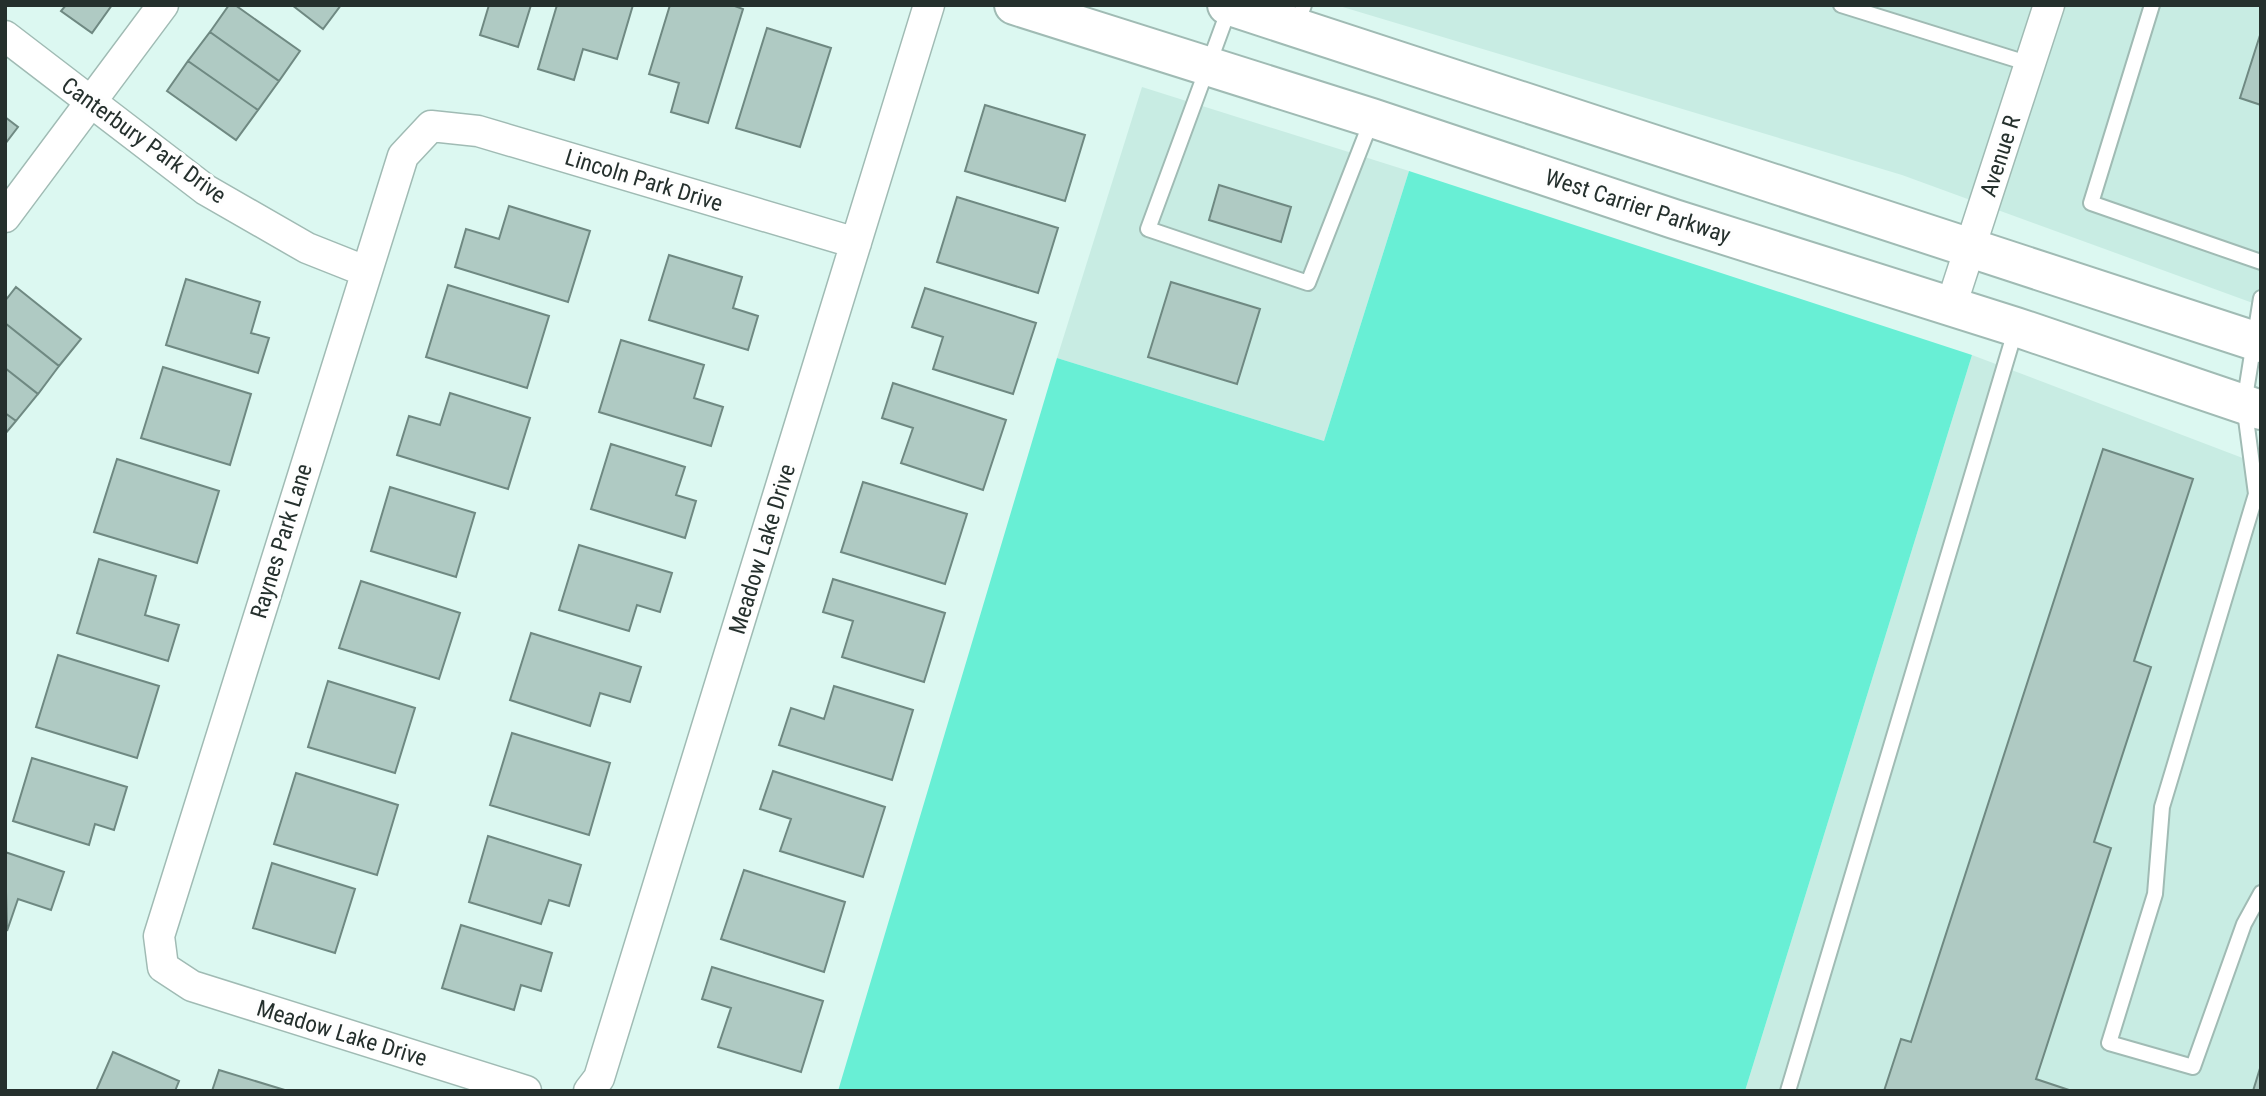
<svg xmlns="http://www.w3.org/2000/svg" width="2266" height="1096" font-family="'Roboto Condensed',sans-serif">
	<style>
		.built { fill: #c8ece3 }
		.green { fill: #68efd5 }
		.building { fill: #afcac3; stroke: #6f8982; stroke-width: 2 }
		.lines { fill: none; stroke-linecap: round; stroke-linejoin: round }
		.service-casing { stroke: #a0bbb4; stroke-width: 18 }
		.minor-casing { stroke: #a0bbb4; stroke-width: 33 }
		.secondary-casing { stroke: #a0bbb4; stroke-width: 42 }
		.service { stroke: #fff; stroke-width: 14 }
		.minor { stroke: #fff; stroke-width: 30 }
		.secondary { stroke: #fff; stroke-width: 38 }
		.labels { text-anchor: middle; stroke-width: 7; stroke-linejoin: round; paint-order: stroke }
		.street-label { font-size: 23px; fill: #25302d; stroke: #fefefe }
	</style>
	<rect width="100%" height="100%" fill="#dcf8f1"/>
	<path class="built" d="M1336,5H2261V306L1902,175Z
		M1142,87L1409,171L1324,441L1057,358Z
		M1972,355L2261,465V1091H1745Z"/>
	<path class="green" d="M1409,171L1972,355L1745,1091H838L1057,358L1324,441Z"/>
	<path class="building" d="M66,5H112L92,33L61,11Z
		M229,5H235L300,51L279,81L210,32Z
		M292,5H341L323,29Z
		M489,5H531L518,47L480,35Z
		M557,5H633L617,59L583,49L574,80L538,69Z
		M670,5H732L743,9L708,123L671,112L679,83L649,74Z
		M767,28L831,48L800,147L736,128Z
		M210,32L279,81L258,110L188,61Z
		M2261,32V105L2240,98Z
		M188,61L258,110L236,140L167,91Z
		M985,105L1085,135L1065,201L965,171Z
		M5,117L18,127L5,144Z
		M1219,185L1291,207L1281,242L1209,220Z
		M957,197L1058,228L1038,293L937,262Z
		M509,206L590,231L568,302L455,267L466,229L499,239Z
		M669,255L742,277L733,308L758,316L748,350L649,320Z
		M186,279L260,302L251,333L269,338L258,373L166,345Z
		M1171,282L1260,309L1237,384L1148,357Z
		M448,285L549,316L527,388L426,357Z
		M16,287L81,339L59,366L5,323V301Z
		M925,288L1036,323L1013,394L933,369L943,337L912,327Z
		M5,323L59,366L38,394L5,368Z
		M621,340L704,365L694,398L723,407L711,446L599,412Z
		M163,367L251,394L230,465L141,438Z
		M5,368L38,394L16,421L5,413Z
		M893,383L1006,420L983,490L901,463L913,428L882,418Z
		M450,393L530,418L508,489L397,455L409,416L440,425Z
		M5,413L16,421L5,434Z
		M611,444L685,467L676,495L696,501L685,538L591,509Z
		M2103,449L2193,479L2134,661L2151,667L2094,842L2111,848L2036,1079L2072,1091H1884L1901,1039L1911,1042Z
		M117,459L219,491L197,563L94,532Z
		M863,482L967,514L945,584L841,552Z
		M390,487L475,513L456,577L371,551Z
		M579,545L672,573L660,612L637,605L629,631L559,610Z
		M99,559L156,576L145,615L179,625L168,661L77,633Z
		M833,579L945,613L924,682L842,657L853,621L823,612Z
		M361,581L460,613L439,679L339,648Z
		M531,633L641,667L630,702L600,693L590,726L510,700Z
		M58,655L159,686L137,758L36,727Z
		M328,681L415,708L395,773L308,747Z
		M834,686L913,710L892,780L779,745L791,708L824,719Z
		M512,733L610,763L589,835L490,805Z
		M32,758L127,787L114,830L95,824L89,845L13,821Z
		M773,771L885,807L863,877L780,851L791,819L760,809Z
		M296,773L398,805L377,875L274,844Z
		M488,836L581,865L569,906L549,900L541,924L469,902Z
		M5,852L64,872L51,910L18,899L7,931Z
		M272,863L355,889L335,953L253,928Z
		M744,870L845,902L824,972L721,939Z
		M461,925L552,953L541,991L521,985L514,1010L442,988Z
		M712,967L823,1001L801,1072L718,1047L731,1008L702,999Z
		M113,1052L179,1081L175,1091H96Z
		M2261,1065V1091H2253Z
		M219,1070L288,1091H212Z"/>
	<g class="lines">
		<g class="service-casing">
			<path id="service" d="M1841,5L2030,64
				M2152,5L2091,203L2261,262
				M1229,9L1148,229L1308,283L1372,119
				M1296,27L1304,5
				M2261,298L2244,404L2256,494L2162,807L2155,894L2109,1043L2193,1067L2244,924L2261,893
				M1788,1091L2016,328"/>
		</g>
		<g class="minor-casing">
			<path id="minor" d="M5,36L206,190L307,248L365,271
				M5,217L163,5
				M1951,306L2049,5
				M526,1091L192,986L163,967L159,936L403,156L431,126L478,131L856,243
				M589,1091L599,1078L929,5"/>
		</g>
		<g class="secondary-casing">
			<path id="secondary" d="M1014,5L1372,118L1674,219L2016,327L2261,410
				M1227,5L2261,343"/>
		</g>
		<use href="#service" class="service"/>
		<use href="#minor" class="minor"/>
		<use href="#secondary" class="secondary"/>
	</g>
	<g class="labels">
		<g class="street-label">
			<text transform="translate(144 140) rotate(36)" y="8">Canterbury Park Drive</text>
			<text transform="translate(2000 156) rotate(-72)" y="8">Avenue R</text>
			<text transform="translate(644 180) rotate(17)" y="8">Lincoln Park Drive</text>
			<text transform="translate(1638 206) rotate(18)" y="8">West Carrier Parkway</text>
			<text transform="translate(281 541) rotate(-73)" y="8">Raynes Park Lane</text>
			<text transform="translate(762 549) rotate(-73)" y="8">Meadow Lake Drive</text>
			<text transform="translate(342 1033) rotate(17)" y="8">Meadow Lake Drive</text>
		</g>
	</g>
	<rect width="2266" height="1096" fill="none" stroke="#25302d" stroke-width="14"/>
</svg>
